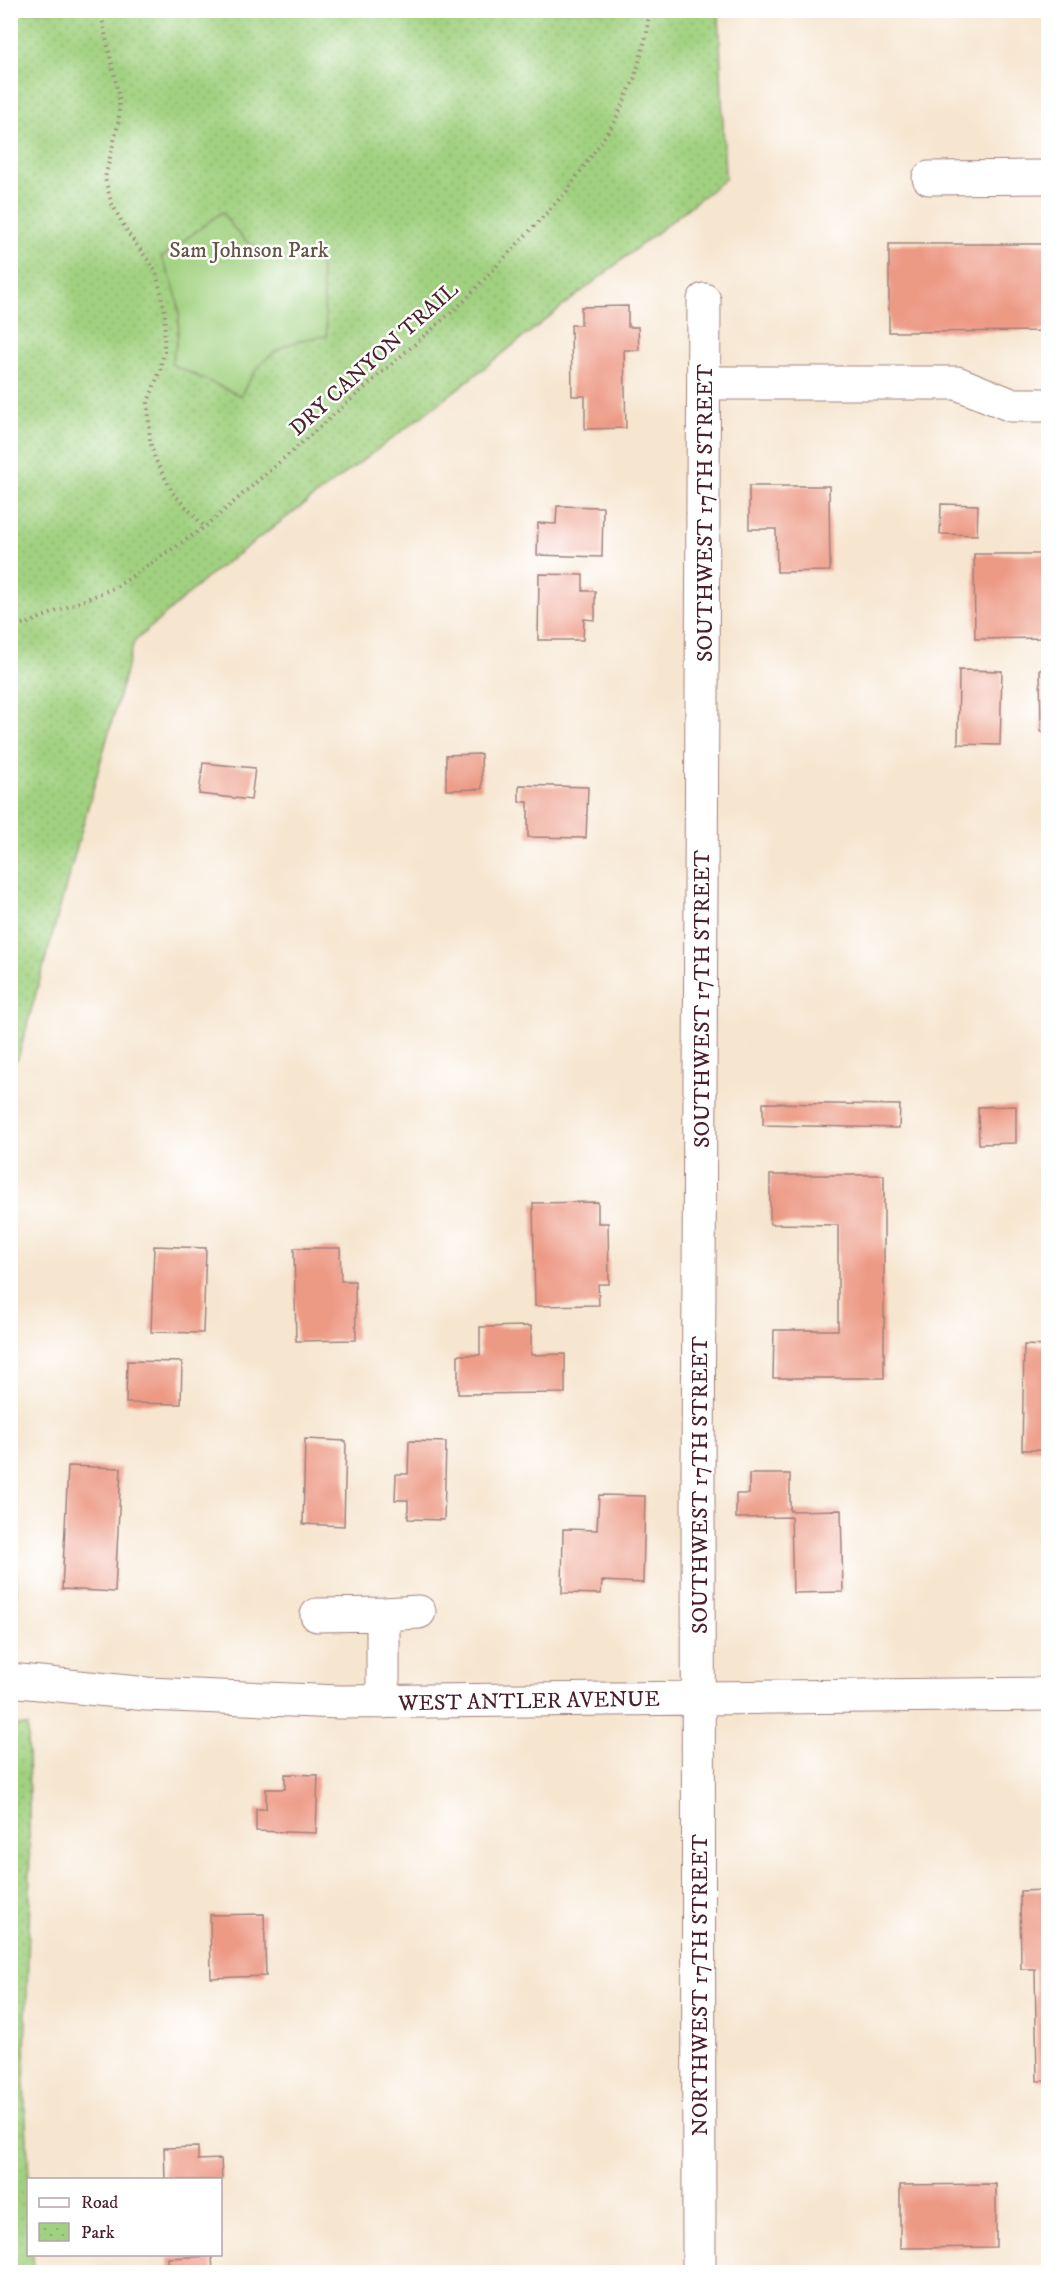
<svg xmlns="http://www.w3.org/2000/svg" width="1059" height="2283" font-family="'IM FELL DW Pica',serif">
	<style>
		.park { fill: url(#park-dots); stroke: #767856; stroke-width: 1.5 }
		.pitch { fill: #a1d180; stroke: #767856; stroke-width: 1.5 }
		.building { fill: #ed9a85 }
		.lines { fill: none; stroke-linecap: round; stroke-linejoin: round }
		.minor-casing { stroke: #a0827d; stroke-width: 35 }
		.path { stroke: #a0827d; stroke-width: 4; stroke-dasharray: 1.5 4.5; stroke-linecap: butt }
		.minor { stroke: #fff; stroke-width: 33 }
		.labels { text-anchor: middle; stroke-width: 5; stroke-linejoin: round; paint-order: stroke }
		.park-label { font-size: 22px; fill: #645444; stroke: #fff }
		.street-label { font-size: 22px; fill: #4a1f2b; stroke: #fff }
	</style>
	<defs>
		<pattern id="park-dots" width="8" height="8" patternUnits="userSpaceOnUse" patternTransform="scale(1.5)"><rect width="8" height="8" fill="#a1d180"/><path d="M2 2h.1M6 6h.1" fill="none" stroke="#8cb36f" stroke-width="1.8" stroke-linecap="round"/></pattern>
	</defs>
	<rect width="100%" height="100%" fill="#fff"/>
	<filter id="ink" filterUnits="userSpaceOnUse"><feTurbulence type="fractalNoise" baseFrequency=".0167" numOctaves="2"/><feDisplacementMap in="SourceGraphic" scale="12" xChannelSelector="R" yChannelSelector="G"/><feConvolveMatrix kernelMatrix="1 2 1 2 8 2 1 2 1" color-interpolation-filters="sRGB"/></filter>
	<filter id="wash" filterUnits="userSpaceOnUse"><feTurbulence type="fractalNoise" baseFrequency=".008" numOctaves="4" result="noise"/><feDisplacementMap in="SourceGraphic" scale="24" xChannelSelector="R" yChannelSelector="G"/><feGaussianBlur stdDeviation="1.35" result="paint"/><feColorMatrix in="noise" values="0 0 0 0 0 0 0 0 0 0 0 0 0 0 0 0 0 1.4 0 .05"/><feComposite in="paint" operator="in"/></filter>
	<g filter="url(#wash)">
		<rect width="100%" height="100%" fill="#f6e5cf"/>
		<path class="park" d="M11,11H719L725,179L438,404L211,574L134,642L18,1058L11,1066Z
			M10,1725L28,1726L30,1895L24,2084L29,2179L28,2254L33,2255L34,2272H10Z"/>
		<path class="pitch" d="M222,212C247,251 274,265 320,260L327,336C284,339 259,356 241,396L171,364C184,322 182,297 161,258Z
			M10,1535L16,1566V1637H11Z"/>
		<g id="blocks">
			<path class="building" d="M889,244H1048V331L889,332Z
				M628,306V327H638L639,350H624L626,428L585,429V396H572L571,325H581V307Z
				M749,486H829L830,571L777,572L776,529H749Z
				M941,504L978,505L977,535L940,534Z
				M557,506L603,507L602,557L537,555L538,523L556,524Z
				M974,554H1048V638L975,639Z
				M539,574L583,575V591H595V620L584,619L583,640H538Z
				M1048,669V732H1041L1040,670Z
				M959,670L1002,671L1000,745L958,744Z
				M481,754L482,789L446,790V755Z
				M203,763L255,768L251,800L199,794Z
				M519,785L588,787L586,838L528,837V802H519Z
				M763,1103L900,1105L899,1128L763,1125Z
				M1016,1106V1143L979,1144L978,1107Z
				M770,1175H884V1378H773L774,1330H838V1225L770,1224Z
				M598,1202V1223H608L609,1284H598L599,1305L535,1306L533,1203Z
				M154,1246L206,1248L203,1333L151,1332Z
				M294,1248H340L341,1281H355L356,1340L296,1341Z
				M531,1326V1355L565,1354V1393L458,1394V1355H480V1327Z
				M1024,1345L1048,1346V1450H1022Z
				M127,1361L182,1362L181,1404L126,1403Z
				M305,1439L346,1441L344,1526L303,1524Z
				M409,1441L446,1442L444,1520L408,1519V1500H395L396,1474H408Z
				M68,1466L121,1468L115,1592L62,1589Z
				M749,1474H790V1511L841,1510L843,1592L793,1593L791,1517L736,1518V1494H749Z
				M599,1495L645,1496L643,1583L602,1581L601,1594L562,1593L563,1529L597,1530Z
				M285,1774L318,1775L316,1833L256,1831V1809H266V1789H285Z
				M1048,1890V2081H1037L1035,1969H1021L1020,1891Z
				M264,1914L266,1976L211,1978L210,1915Z
				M198,2147V2160L221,2159L222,2180H165L164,2148Z
				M996,2184V2247L900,2248V2185Z
				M212,2256L213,2272H169L168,2258Z"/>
		</g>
	</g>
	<g filter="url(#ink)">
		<use href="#blocks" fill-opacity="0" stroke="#a0827d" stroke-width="1.5"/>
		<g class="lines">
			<g class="minor-casing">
				<path id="minor" d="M929,178L1048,177
					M705,383H957L1011,405H1048
					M317,1615L383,1614
					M10,1680L147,1694L340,1702L1048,1694
					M383,1702V1614L419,1612
					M699,2272L698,1475L704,300"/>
			</g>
			<path class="path" d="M100,10L119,97V120L105,178L111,202L127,232L156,271L165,312L164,352L160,370L148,402L150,441L155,459L173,493L205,527
				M10,626L28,623L116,587L205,527L463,302L567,191L614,123L635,77L647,33L649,10"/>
			<use href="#minor" class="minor"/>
		</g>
	</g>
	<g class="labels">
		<g class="park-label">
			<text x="249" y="257">Sam Johnson Park</text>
		</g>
		<g class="street-label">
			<text transform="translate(373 358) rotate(-42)" y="8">DRY CANYON TRAIL</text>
			<text transform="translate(704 513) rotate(-90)" y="8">SOUTHWEST 17TH STREET</text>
			<text transform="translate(701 999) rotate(-90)" y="8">SOUTHWEST 17TH STREET</text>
			<text transform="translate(699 1485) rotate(-90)" y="8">SOUTHWEST 17TH STREET</text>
			<text transform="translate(529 1700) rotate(-1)" y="8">WEST ANTLER AVENUE</text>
			<text transform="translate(699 1985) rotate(-90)" y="8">NORTHWEST 17TH STREET</text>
		</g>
	</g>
	<rect width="1059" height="2283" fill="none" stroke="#fff" stroke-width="36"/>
	<rect x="27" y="2178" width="195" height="78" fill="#ffffff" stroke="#b7a5aa" stroke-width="1.5"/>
	<rect x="39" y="2198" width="30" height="9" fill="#ffffff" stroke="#b7a5aa" stroke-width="1.5"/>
	<text x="81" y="2208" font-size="18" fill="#4a1f2b">Road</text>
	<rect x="39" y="2223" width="30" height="18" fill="url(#park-dots)" stroke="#b7a5aa" stroke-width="1.5"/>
	<text x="81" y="2238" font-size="18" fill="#4a1f2b">Park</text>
</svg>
